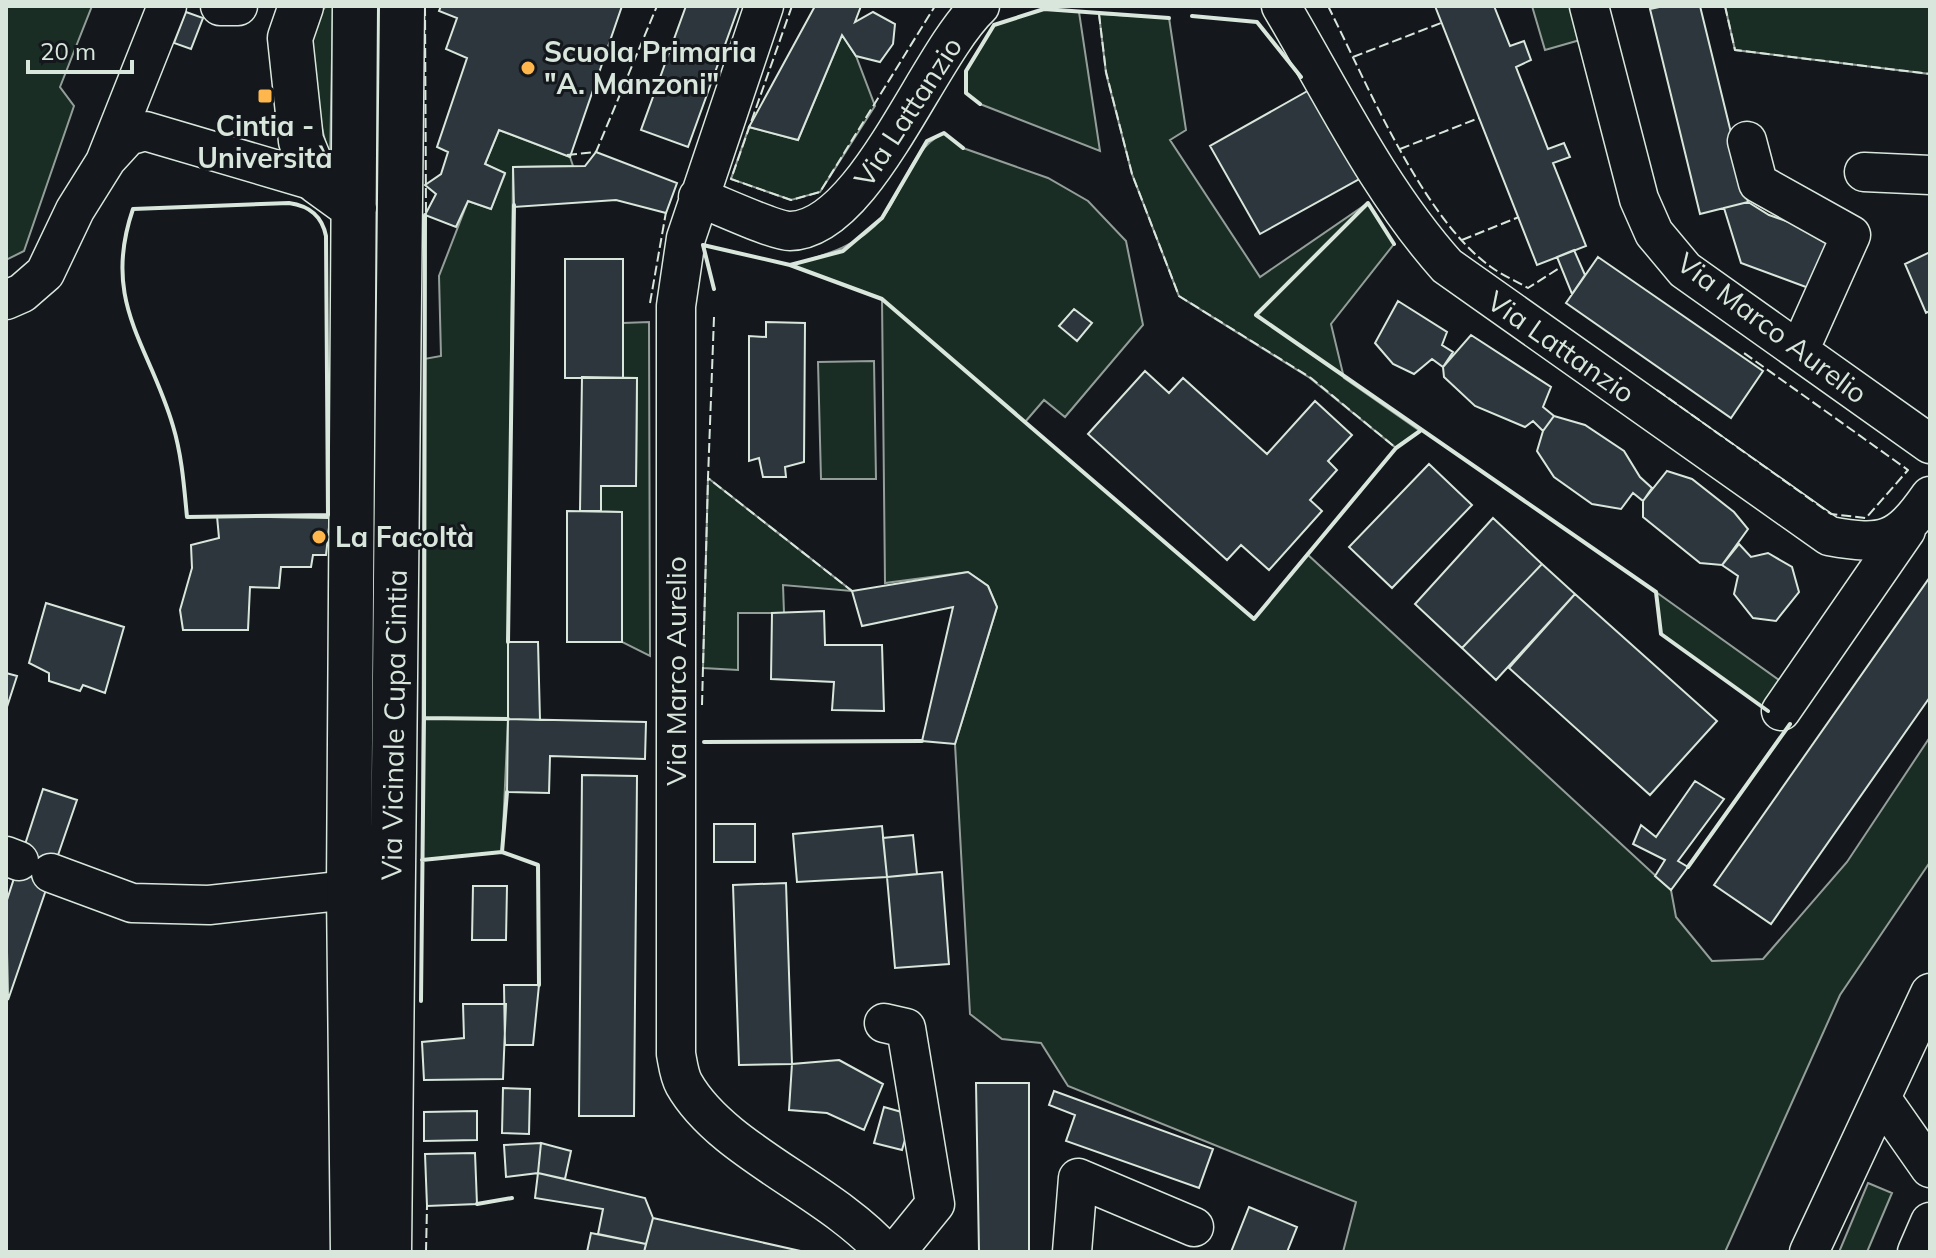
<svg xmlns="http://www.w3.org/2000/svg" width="1936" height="1258" font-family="Mulish,sans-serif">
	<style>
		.green { fill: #1a2d24; stroke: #939e99; stroke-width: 2 }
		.building { fill: #2c363c; stroke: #d8e6dc; stroke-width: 2 }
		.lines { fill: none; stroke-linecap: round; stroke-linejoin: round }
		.minor-casing { stroke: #d8e6dc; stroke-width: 41 }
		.major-casing { stroke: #d8e6dc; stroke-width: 47 }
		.minor { stroke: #14181c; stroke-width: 38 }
		.major { stroke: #14181c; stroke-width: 44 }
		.fence { stroke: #d8e6dc; stroke-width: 2; stroke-dasharray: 10 4; stroke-linecap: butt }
		.wall { stroke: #d8e6dc; stroke-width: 4 }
		.poi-dot { fill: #ffb74d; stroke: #14181c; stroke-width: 3 }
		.labels { text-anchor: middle; stroke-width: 6; stroke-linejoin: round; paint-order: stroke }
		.poi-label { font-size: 28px; font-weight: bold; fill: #d8e6dc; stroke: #14181c; text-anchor: start }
		.street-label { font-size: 28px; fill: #d8e6dc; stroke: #14181c }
	</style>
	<rect width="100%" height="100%" fill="#14181c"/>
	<path class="green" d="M6,6H92L60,87L74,106L24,251L6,260Z
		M326,6H333L330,160L314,97L306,32Z
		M1532,6H1570L1580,40L1545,50Z
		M1725,6H1930V74L1735,50Z
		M1044,9L1079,12L1100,151L980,104L966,93V71L994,25Z
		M1099,14L1169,18L1186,130L1170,140L1260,277L1368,203L1394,244L1331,324L1344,378L1420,431L1396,448L1310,378L1179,296L1132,174L1106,73Z
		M842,35L856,56L875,106L820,192L791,200L731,179L749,127L798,140Z
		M499,130L570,157L573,166L513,167L508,719L502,852L422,860L424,359L441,356L439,276L468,201L491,209L505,174L485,164Z
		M944,133L963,148L1048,178L1088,201L1126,241L1143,325L1065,417L1044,400L1025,422L1254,619L1307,554L1671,890L1676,917L1712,961L1763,959L1847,862L1930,737V862L1840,995L1725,1252H1343L1356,1202L1068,1086L1041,1043L1002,1039L970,1014L955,744L997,607L988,586L968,572L885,583L882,299L790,265C826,255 858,247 883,217C904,190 911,148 944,133Z
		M649,322L650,656L622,642V512L601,511V486H636L637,379L623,378V323Z
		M874,361L876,479H821L818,362Z
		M708,478L852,591L783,585L784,613H738V670L703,668Z
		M1656,592L1786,685L1768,711L1661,634Z
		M1868,1183L1892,1193L1867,1252H1839Z"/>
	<path class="building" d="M441,6H622L570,157L499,130L485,164L505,173L491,209L468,201L456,227L425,215L436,194L425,185L441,174L448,152L437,147L467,58L446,49L457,18L439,11Z
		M686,6H739L688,147L641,130Z
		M815,6H861L855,22L873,12L895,24L893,44L880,62L856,56L842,35L798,140L749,127Z
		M1435,6H1494L1510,46L1524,41L1531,60L1516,67L1548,149L1564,143L1570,157L1553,163L1586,246L1537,265Z
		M1664,6H1700L1748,202L1700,214L1650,9Z
		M186,12L203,18L191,49L174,43Z
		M1311,89L1361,178L1260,234L1210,146Z
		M596,152L677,183L666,213L616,200L514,207L513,167L585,166Z
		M1748,202L1769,215L1840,240L1814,290L1741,263L1724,208Z
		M1574,250L1585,275L1572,294L1557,257Z
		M1930,252V311L1926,313L1905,264Z
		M1598,257L1763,371L1731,418L1566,303Z
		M565,259H623V378H565Z
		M1398,301L1447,332L1442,345L1453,352L1443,367L1432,359L1414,374L1393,364L1375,343Z
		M1074,309L1092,323L1077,341L1059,326Z
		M766,322L805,323L804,462L785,467L786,477H763L759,458L749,461V336L766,337Z
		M1471,335L1551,387L1543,407L1554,416L1543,431L1533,421L1525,427L1475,406L1444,377L1443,367Z
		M1145,371L1169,393L1183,378L1267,454L1315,401L1352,435L1328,461L1337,470L1310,500L1322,511L1269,570L1241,545L1227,560L1088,434Z
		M582,377L637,378L636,486H601V511H580Z
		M1554,416L1585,425L1624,451L1640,477L1652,488L1643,501L1633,493L1621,509L1592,504L1554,477L1537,451L1543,431Z
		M1429,464L1472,505L1392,588L1349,547Z
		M1667,471L1692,479L1734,512L1748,529L1722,565L1700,563L1643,517V501Z
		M567,511L622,512V642H567Z
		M217,516L330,518L326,555H313L311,567H281L279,588L250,587L248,630H183L180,610L192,568L191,545L219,538Z
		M1493,518L1542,564L1462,648L1415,604Z
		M1739,544L1751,557L1768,553L1792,567L1799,592L1776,621L1753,618L1734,594L1738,576L1722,565Z
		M1542,564L1575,594L1496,680L1462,648Z
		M968,572L988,586L997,607L955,744L922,741L953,607L862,626L852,591Z
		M1930,577V697L1771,924L1714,885Z
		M1575,594L1717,721L1650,795L1509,668Z
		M46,603L124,627L105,693L83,685L80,691L49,681V673L29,663Z
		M824,611L825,645H882L884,711L832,710L834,682L771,679L772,613Z
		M508,642H538L540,720L508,719Z
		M6,673L17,676L6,710Z
		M508,719L646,722L645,759L550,756L549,793L507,792Z
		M582,775L637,776L634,1116H579Z
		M1695,781L1724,799L1678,861L1688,867L1671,890L1655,876L1665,860L1633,844L1641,825L1656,837Z
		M43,789L77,800L8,1000L6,903Z
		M714,824H755V862H714Z
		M882,826L887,877L797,882L793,834Z
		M913,835L917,874L887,877L883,838Z
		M942,872L949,964L895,968L887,877Z
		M786,883L792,1064L739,1065L733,885Z
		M473,886H507L506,940H472Z
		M504,985H539L533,1045H505Z
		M463,1004H506L503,1079L424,1080L422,1042L464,1038Z
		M839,1060L883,1084L864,1130L827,1113L789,1110L792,1064Z
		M976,1083H1029V1252H979Z
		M503,1088L530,1089L529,1134L502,1133Z
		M1054,1091L1213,1149L1199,1188L1066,1141L1075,1115L1049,1105Z
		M884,1107L912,1115L902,1150L874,1143Z
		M477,1111V1140L424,1141V1112Z
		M541,1143L538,1173L506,1177L504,1145Z
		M541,1143L571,1151L565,1179L538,1173Z
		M475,1153L477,1204L427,1206L425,1154Z
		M538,1173L645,1198L653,1218L646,1244L598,1234L603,1209L535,1198Z
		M1249,1207L1297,1227L1287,1252H1231Z
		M653,1218L805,1252H644Z
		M591,1233L646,1244L644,1252H587Z"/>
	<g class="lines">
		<g class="minor-casing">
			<path id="minor" d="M220,6H238
				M764,6L686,238L676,306V1054C678,1064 679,1075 684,1084C722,1151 829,1189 885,1252
				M1281,6C1333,94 1379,190 1447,266L1829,536C1884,546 1898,542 1930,496
				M1589,6L1639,199L1654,233L1685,270L1930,444
				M1747,141L1758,183L1851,235L1799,351
				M106,160L128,136L145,131L318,182
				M1864,172L1930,175
				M698,197C717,204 774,231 790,231C865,230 927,56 980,6
				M6,300L22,293L45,273L75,210L105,162L167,6
				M1781,711L1906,530
				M6,856L19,861
				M51,873L132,903L209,905L349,890
				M884,1023L906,1028L935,1204L896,1252
				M1881,1098L1930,1168
				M1072,1252L1078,1178L1194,1227
				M1809,1252L1930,993
				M1917,1252L1930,1222"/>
		</g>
		<g class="major-casing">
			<path id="major" d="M301,6L290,38L301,141L318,182L354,208
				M353,1252L349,890L355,6
				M389,1252L402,6"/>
		</g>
		<use href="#minor" class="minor"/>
		<use href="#major" class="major"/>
		<path class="fence" d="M425,6L426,216
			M792,6L731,179L791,200L820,192L935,6
			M1328,6C1366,81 1422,218 1491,267C1502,275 1516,281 1528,288L1561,267
			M1725,6L1735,50L1930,74
			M1099,14L1106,72L1132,174L1179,296L1311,378L1396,448
			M1353,57L1441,23
			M1400,149L1479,118
			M567,155L596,152L657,6
			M1462,240L1519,217
			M650,303L666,212
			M714,317L708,478L852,591
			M1657,390L1831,514L1866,518L1908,470L1744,353
			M702,705L708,478
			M426,1252L427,1206"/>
		<path class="wall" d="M1192,16L1257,22L1301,77
			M980,104L966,93V71L994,25L1044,9L1169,18
			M289,203C310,206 322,216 326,236L328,515L187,517C184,486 182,456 173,426C149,344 101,302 133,209Z
			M425,215L424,718L508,719
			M1394,244L1368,203L1256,315L1656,592L1661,634L1768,711
			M790,265L882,299L1254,619L1396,448L1420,431
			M714,289L703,245L790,265L843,251L882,218L927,141L944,133L963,148
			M508,642L514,205
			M704,742L922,741
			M502,852L507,792
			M422,860L502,852L538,865L539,985
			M1688,867L1790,724
			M421,1001L424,718
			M477,1204L512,1198"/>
	</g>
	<g class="poi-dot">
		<circle cx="528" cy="68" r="8"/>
		<rect x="257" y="88" width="16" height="16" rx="4"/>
		<circle cx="319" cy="537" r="8"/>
	</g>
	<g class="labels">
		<g class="poi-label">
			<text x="544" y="62">Scuola Primaria<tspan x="544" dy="32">"A. Manzoni"</tspan></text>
			<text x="265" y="136" text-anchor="middle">Cintia -<tspan x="265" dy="32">Università</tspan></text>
			<text x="335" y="547">La Facoltà</text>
		</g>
		<g class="street-label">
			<text transform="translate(908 112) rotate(-57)" y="10">Via Lattanzio</text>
			<text transform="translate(1772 328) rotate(37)" y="10">Via Marco Aurelio</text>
			<text transform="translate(1561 347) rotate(35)" y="10">Via Lattanzio</text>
			<text transform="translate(676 671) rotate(-90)" y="10">Via Marco Aurelio</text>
			<text transform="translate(394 725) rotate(-89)" y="10">Via Vicinale Cupa Cintia</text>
		</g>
	</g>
	<rect width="1936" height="1258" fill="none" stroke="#d8e6dc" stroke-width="16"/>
	<path d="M28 60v12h104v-12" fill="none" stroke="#d8e6dc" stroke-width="4"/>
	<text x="40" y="60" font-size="24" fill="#d8e6dc" stroke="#14181c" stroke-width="6" paint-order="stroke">20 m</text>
</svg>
